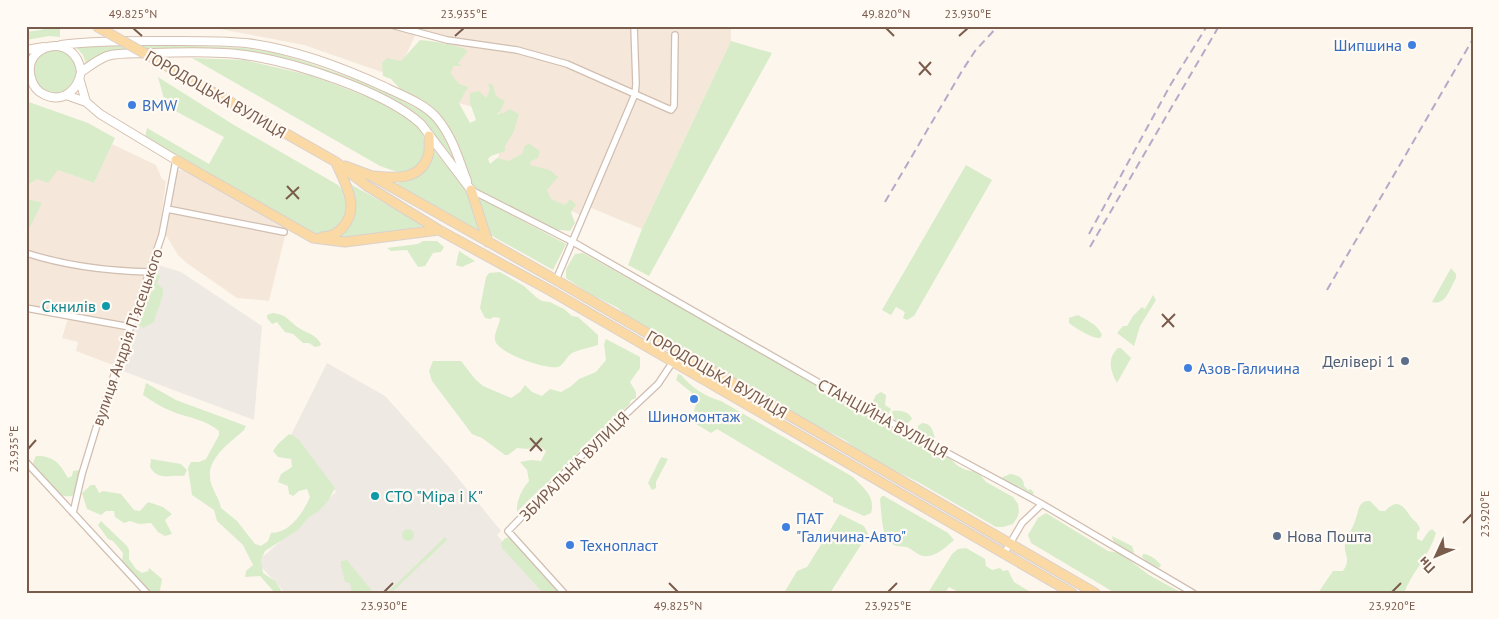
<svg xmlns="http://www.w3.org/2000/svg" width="1499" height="619" font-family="'PT Sans',sans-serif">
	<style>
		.residential { fill: #f5e8da }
		.industrial { fill: #efe9e4 }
		.green { fill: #d8ecc9 }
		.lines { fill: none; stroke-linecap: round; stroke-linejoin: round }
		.street-casing { stroke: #d1beb0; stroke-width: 8 }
		.secondary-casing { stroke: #d6c0b0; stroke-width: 10 }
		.primary-casing { stroke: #dad1cd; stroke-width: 11 }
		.street { stroke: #fff; stroke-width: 5.5 }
		.secondary { stroke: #fff; stroke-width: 8 }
		.primary { stroke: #fbd9a5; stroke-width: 9 }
		.rail { stroke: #b9a8c9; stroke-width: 2; stroke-dasharray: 8 5; stroke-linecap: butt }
		.primary-bridge-casing { stroke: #dad1cd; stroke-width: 11; stroke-linecap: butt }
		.primary-bridge { stroke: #fbd9a5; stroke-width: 9 }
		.ticks { fill: none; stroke: #7a5c4d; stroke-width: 2 }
		.shop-dot { fill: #3f7fe0; stroke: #fffaf3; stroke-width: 2 }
		.culture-dot { fill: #0f9aa8; stroke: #fffaf3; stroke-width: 2 }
		.service-dot { fill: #5c6f8a; stroke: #fffaf3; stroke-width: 2 }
		.labels { text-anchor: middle; stroke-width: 4.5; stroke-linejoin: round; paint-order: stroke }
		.shop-label { font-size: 16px; fill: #366cbe; stroke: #fffaf3; text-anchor: start }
		.street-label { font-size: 16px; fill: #7a5c4d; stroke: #fffaf3 }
		.culture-label { font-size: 16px; fill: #0d838f; stroke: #fffaf3; text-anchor: end }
		.service-label { font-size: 16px; fill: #4e5e75; stroke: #fffaf3; text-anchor: end }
		.neatline { fill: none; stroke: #7a5c4d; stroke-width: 2 }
		.ticks-label { font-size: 12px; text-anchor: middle; fill: #7a5c4d }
	</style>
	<rect width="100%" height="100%" fill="#fdf6ec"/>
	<path class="residential" d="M219,26H731V41L642,229L584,205L580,215L494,173L509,116L450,101L453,38L418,29L396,77L304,45L220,29Z
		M112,144L156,165L162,179L166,181L159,234L113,365L76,351L78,342L62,338L70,312L26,306V185L48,166L94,183Z
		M177,170L189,171L287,228L269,301L237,298L188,264L178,255L166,235Z"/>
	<path class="industrial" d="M155,264L181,272L262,326L254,420L120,370Z
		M327,363L385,396L449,467L501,531L497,535L548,593H285L257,562L336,492L305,452L290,437Z"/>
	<path class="green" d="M50,26L60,28V37L49,36L26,40V32L41,30Z
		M420,40C431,41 460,45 468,51L458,63L462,66H453L451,74L459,84L468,87L459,103L470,123L476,120L470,103V93L479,91L486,98L490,90L488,83L493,85L496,96L505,101L501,110L497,114L504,113L509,109L519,114L514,131L505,146V151L491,156L488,159L490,164L497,158L508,161L522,154L525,145L530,144L540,151L538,158L531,161L530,165L550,170L558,177L547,190L551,199L565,205L570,199L576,205L571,212L575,223L570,231L549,229L481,194L471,186L444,152L422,120L408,110L305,66L170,49L108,52L86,64L83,55L76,47L169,45L245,48L276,53L306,62L374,86L418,109L391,79L383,76L382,63L387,58L401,61Z
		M731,41L772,53L649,276L628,265L642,229Z
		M33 72a22 22 0 1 1 44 0a22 22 0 1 1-44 0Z
		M192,58L244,60L313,76L378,101L415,123L422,131L425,147L422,161L410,172L403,174L380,166Z
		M158,77L234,125L338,185C355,202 348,229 323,234C316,235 308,230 301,226L145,137L147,128L209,164L224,137L166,106Z
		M26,101L88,123L115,138L94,183L58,170L48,183L37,179L26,186Z
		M433,149L466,189L481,236L394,184C415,178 431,174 433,149Z
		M966,165L992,180L914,316L907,320L903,318L905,312L896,307L891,315L882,310Z
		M352,185L425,226L356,237L336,238C357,223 357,209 352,185Z
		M476,196L566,244L553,270L487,233Z
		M28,199L42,203L30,227L26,226V201Z
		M423,241H437L444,247L441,252L433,253L425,266L418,267L407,250L391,251L387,248L418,244Z
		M459,251L475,261L462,267L456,265Z
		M583,253L663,298L689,310L756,350L787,365L794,372L831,392L874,418L902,431L933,451L943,452L958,466L966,470L978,472L986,482L1013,497L1018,504L1019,512L1017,518L1013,524L1003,527H996L918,482L863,455L845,440L821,428L811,426L791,410L729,377L712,365L630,319L618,308L587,292L566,278V269L575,254Z
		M1451,268L1456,274V278C1450,288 1446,306 1432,302Z
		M155,270L160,276L157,283L163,289C164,299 156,311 154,322L143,328L136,323L142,312L152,275Z
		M500,272L524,286L537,298L542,301L550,302L564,309L572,316L578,317L598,335V345C589,348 580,349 572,353C566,357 564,365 558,367C546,370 497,353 495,340C494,332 500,325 500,318L494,317L490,319L485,318L480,308L486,277L489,273Z
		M1153,295L1156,300L1140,326L1134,346L1117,333L1123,326H1127L1133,316L1142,307L1145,309Z
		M272,313C287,314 288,321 299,328C308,334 316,334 321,344L320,346L315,347L309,343H303L293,334L285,332L277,322L272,324L267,318V315Z
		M1078,315C1087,320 1098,325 1102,335L1100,338C1093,339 1075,328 1069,323V318Z
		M606,339L640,357V368L630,382L636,392V398L631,400L629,405L603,429L598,431C595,437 589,440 585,445C564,469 539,489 517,512C516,501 522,489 529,481L527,470L520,462L531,460L541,461L546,451L538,445L528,449L517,448L508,455H505L482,438L472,434L432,381L429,371L433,361H461L475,379L483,386L511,398L520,392L525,385L532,392L542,396L550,389L561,392L570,387L579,379L596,372L606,360L604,344Z
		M1118,348H1121L1131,358L1117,383C1110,371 1107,358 1118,348Z
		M678,374L681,375C692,388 704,396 721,401L853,477C863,487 876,497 871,513L864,516L833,502V498L717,429L711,433L691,421L695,414L694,411L696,404L691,392L676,380Z
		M146,383L176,400L246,426L244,430C231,442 208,457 210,477C210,487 219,497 221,508L237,521L255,544L261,546L268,541L271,533C290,533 303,513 310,497L307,489L299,491L293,496L289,494L288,486L278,482L281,474L292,467L291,459L278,457L273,451L278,444L289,434L294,436L299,440L335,488L328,501L319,511L309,517L298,530L265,551L261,560L263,573L275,581L281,590L280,593H275L260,576L245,577L246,571L253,565L243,545L217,521L214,510L192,495L188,468L191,462H199L206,459L219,435V431C205,419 188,418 171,411C161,407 152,401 143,395Z
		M881,392L886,395L885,405L891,409L888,415L875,410L871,405L876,395Z
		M892,411C900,410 909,411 912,419L906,425C897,423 893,420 892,411Z
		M922,423C932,424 932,429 935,438L933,439L924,438L918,432V426Z
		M36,456C55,456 60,464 68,478L72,476L73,471L80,470L75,495C59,501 51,486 42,475C40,472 35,471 34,467C32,463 34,460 36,456Z
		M661,457L668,459L656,482V488L652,490L648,483Z
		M151,459L181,464L187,470L184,476C171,474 159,482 150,467Z
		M1010,474C1018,475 1024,478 1024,486L1028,490L1031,489L1034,493L1032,495L1011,485L1001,478Z
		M91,485H95L99,493L103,491L121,494L134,510L140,511L148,502L163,507L172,514L165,520L172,534L165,536L158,532L151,523L139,524L130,521L124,523L115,517L114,511H106L101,515L87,509L82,493Z
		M882,496H884L948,533L954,540C945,548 933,560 920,555C915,553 911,548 906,547C900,546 894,547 888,541C882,534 881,509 880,499Z
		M1370,501L1380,511H1385C1397,498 1403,505 1410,516C1414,521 1418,522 1420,529L1417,533V539L1422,541L1428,532L1432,529L1436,533C1430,555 1412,572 1404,593H1318L1333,571H1343C1352,558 1343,554 1345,544C1347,535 1354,527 1356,518C1358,513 1358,507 1362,503C1365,501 1367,501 1370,501Z
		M1046,513L1108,551L1120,553L1149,575L1182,593H1115L1031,543L1028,535L1038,518Z
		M840,514L864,526L868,534L830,593H784L797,571L807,567Z
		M101,521L127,546L129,550V559L136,569L142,573L148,571L149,568L162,579L160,590L163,593H147L138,579L131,573L122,562L123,553L113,541L108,539L98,525Z
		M402 535a6 6 0 1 1 12 0a6 6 0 1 1-12 0Z
		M1112,536L1132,546L1134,552L1132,554C1124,549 1113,546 1112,536Z
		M445,537L447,540L391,593H387Z
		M509,537L561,593H543L502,548L501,544L504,539Z
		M966,548L985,559L986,566L992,570L1000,568L1003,571L1008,570L1014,582L1032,593H960L949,587L945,593H928L952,554L958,549Z
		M1143,554C1150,554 1157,560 1161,565L1159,568L1146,561L1142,557Z
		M347,560L369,587L372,591L352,593L350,583L345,582L341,566V561Z"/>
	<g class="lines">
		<g class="street-casing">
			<path id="street" d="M395,26L447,40L517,50L567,64L671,110L674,106L675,35
				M471,190L573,242L842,396L1042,504L1193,593
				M167,209L284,232
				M26,253C66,266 107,271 149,272
				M556,280L635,94L636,84L634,26
				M26,308L130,327
				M26,462L147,593
				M73,513L82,474L97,425L162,235L176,160
				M1004,554L1022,523L1042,504
				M564,593L508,531L576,461L658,384L680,351"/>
		</g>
		<g class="secondary-casing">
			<path id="secondary" d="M61,45C91,41 121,41 151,41C183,41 215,40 246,43C294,49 344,68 387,88C403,96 423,103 436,117C453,137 458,158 467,181
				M26,50L44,47
				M81,72C76,31 21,43 31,78C33,86 38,92 45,95C63,103 78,90 81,72C90,66 97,60 107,56C121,52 138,54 153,53C181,52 218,51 245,55C294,62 385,91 421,124L471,190
				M80,81L86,102
				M66,95L86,102L100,114L176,160"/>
		</g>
		<g class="primary-casing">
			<path id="primary" d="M197,83L336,162L367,186L439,230L551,291L1072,593
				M176,160L313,238L345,242L439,230
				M345,166L372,176L556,280L1095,593
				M375,176C395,178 420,181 428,156C430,150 429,142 429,136
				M471,190L488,242
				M322,237C331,236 337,234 343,227C360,208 346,185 337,165"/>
		</g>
		<use href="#street" class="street"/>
		<use href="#secondary" class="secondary"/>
		<use href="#primary" class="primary"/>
		<path class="rail" d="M26,27L74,26
			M885,202L962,71L975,51L998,26
			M1089,234L1171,84L1207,26
			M1090,247L1219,26
			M1327,290L1473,39"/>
		<g class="primary-bridge-casing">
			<path id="primary-bridge" d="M96,26L197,83"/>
		</g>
		<use href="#primary-bridge" class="primary-bridge"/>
	</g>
	<path class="ticks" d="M133,28L142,36M886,28L894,36M455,36L464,28M959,36L968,28M919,62L931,75M919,75L931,62M287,186L299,199M286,199L299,187M1162,314L1174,327M1162,327L1175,314M530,438L542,451M28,449L36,440M530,451L542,438M1463,523L1472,514M669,583L678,592M384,592L393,583M888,592L897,583M1392,592L1401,583"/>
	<g class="shop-dot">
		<circle cx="1412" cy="45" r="5"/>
		<circle cx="132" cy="105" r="5"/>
		<circle cx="1188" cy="368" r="5"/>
		<circle cx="694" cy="399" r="5"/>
		<circle cx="786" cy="527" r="5"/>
		<circle cx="570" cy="545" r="5"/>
	</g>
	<g class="culture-dot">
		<circle cx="106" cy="306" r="5"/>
		<circle cx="375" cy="496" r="5"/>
	</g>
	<g class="service-dot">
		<circle cx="1405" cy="361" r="5"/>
		<circle cx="1277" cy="536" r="5"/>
	</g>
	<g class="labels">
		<g class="shop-label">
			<text x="1402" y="51" text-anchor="end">Шипшина</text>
			<text x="142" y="111">BMW</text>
			<text x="1198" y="374">Азов-Галичина</text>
			<text x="694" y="422" text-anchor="middle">Шиномонтаж</text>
			<text x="796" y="524">ПАТ<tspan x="796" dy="18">"Галичина-Авто"</tspan></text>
			<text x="580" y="551">Технопласт</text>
		</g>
		<g class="street-label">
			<text transform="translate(216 94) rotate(30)" y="6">ГОРОДОЦЬКА ВУЛИЦЯ</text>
			<text transform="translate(127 337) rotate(-71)" y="6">вулиця Андрія Пʼясецького</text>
			<text transform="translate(717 374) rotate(30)" y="6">ГОРОДОЦЬКА ВУЛИЦЯ</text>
			<text transform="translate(883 418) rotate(29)" y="6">СТАНЦІЙНА ВУЛИЦЯ</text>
			<text transform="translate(574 466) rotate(-45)" y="6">ЗБИРАЛЬНА ВУЛИЦЯ</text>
		</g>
		<g class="culture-label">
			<text x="96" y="312">Скнилів</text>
			<text x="385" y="502" text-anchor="start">СТО "Міра і К"</text>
		</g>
		<g class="service-label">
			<text x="1395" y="367">Делівері 1</text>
			<text x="1287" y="542" text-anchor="start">Нова Пошта</text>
		</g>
	</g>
	<rect width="1499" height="619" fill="none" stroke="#fffaf3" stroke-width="55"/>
	<g transform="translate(1436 556) rotate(226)" stroke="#fffaf3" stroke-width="4" paint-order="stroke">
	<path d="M0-4L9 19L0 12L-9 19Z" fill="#7a5c4d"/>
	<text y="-8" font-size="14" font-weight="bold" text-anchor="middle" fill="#7a5c4d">Пн</text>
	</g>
	<rect x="28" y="28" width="1444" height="564" class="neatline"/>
	<g class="ticks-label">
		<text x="133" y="18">49.825°N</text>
		<text x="464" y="18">23.935°E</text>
		<text x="886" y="18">49.820°N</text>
		<text x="968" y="18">23.930°E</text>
		<text transform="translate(14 449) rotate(-90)" y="4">23.935°E</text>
		<text transform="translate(1485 514) rotate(-90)" y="4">23.920°E</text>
		<text x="384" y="610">23.930°E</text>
		<text x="678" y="610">49.825°N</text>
		<text x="888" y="610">23.925°E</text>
		<text x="1392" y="610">23.920°E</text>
	</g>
</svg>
